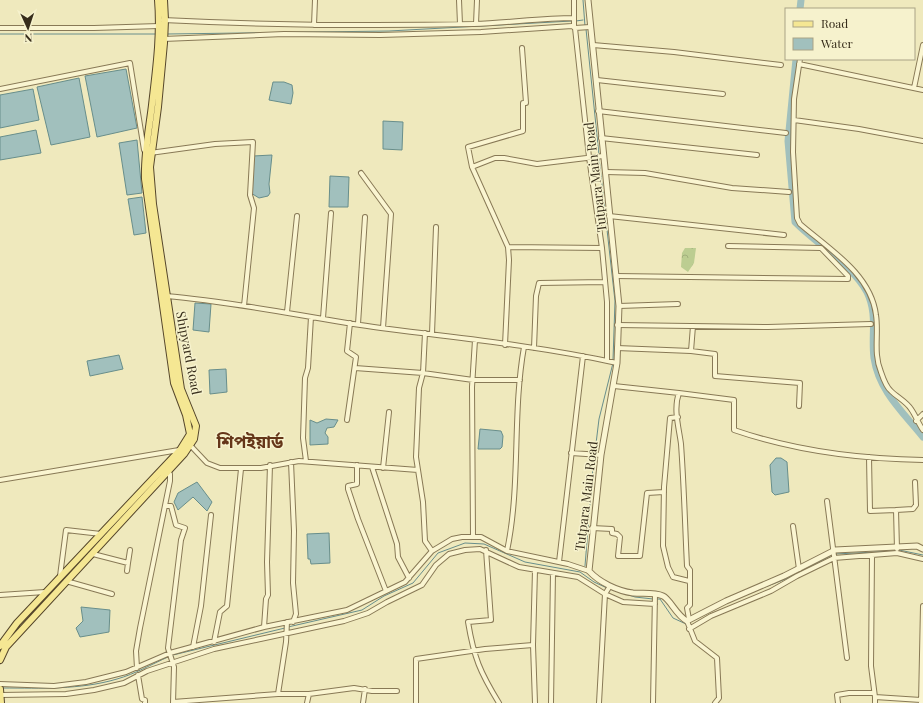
<svg xmlns="http://www.w3.org/2000/svg" width="923" height="703" font-family="'Playfair Display','Noto Sans Bengali',serif">
	<style>
		.park { fill: url(#park-crowns) }
		.water { fill: #a1c0bd; stroke: #688e8b }
		.lines { fill: none; stroke-linecap: round; stroke-linejoin: round }
		.stream { stroke: #688e8b; stroke-width: 1 }
		.river { stroke: #a1c0bd; stroke-width: 7 }
		.minor-casing { stroke: #887956; stroke-width: 6 }
		.tertiary-casing { stroke: #887956; stroke-width: 7 }
		.primary-casing { stroke: #55462b; stroke-width: 8 }
		.minor { stroke: #faf5d1; stroke-width: 4 }
		.tertiary { stroke: #faf5d1; stroke-width: 5 }
		.primary { stroke: #f5e793; stroke-width: 6 }
		.labels { text-anchor: middle; stroke-width: 3; stroke-linejoin: round; paint-order: stroke }
		.street-label { font-size: 13px; fill: #372d1b; stroke: #f6f2cd }
		.district-label { font-size: 17px; font-weight: bold; fill: #653619; stroke: #f6f2cd }
	</style>
	<defs>
		<pattern id="park-crowns" width="20" height="18" patternUnits="userSpaceOnUse"><rect width="20" height="18" fill="#bccd91"/><path d="M2 6a3 3 0 1 1 6 0M12 15a3 3 0 1 1 6 0" fill="none" stroke="#a2b07c"/></pattern>
	</defs>
	<rect width="100%" height="100%" fill="#efe9bd"/>
	<path class="park" d="M685,248H696L694,263L688,272L681,267L682,253Z"/>
	<path class="water" d="M126,69L137,128L97,137L85,76Z
		M79,78L90,137L51,145L37,87Z
		M273,82H284L292,85L293,93L291,104L269,100Z
		M33,89L39,120L0,128V95Z
		M383,121L403,122L402,150L383,149Z
		M36,130L41,153L0,160V137Z
		M137,140L142,193L127,195L119,143Z
		M272,155L269,184L270,193L268,196L259,198L251,193L253,156Z
		M330,176L349,177L348,207H329Z
		M142,197L146,233L134,235L128,199Z
		M195,303L211,304L209,332L193,330Z
		M119,355L123,369L90,376L87,361Z
		M226,369L227,392L210,394L209,370Z
		M326,419L338,420L334,427L327,428L325,433L328,437V444L310,445V420L317,423Z
		M480,429L501,431L503,436L502,447L500,449H478Z
		M776,458H781L787,462L789,492L775,495L772,492L770,465Z
		M197,482L212,502L207,511L193,497L178,510L174,502L178,493Z
		M329,533L330,563L311,564L310,559H308L307,534Z
		M81,607L110,610L109,632L80,637L76,628L83,621Z"/>
	<g class="lines">
		<path class="stream" d="M583,0L585,26
			M576,21L583,20
			M586,29L599,155
			M0,34H156
			M167,34L389,31L572,21
			M599,158L615,301L613,360
			M595,452L599,419L613,363
			M899,550L923,555
			M835,554L896,551
			M585,566L594,455
			M610,589L635,597L653,599
			M755,591L788,578L832,555
			M656,599H660L673,618L686,624
			M288,627L362,610L384,596L413,583L438,553L465,543L484,544L525,562L580,572L594,582L607,588
			M173,655L285,628
			M3,688C41,688 80,690 117,679C135,674 152,664 168,657"/>
		<path class="river" d="M800,9L801,0
			M796,59L788,141L795,222C817,244 852,265 867,292C878,315 871,335 874,358C879,391 903,412 923,437"/>
		<g class="minor-casing">
			<path id="minor" d="M459,0L460,24
				M163,20C266,25 370,26 474,24C508,23 541,18 574,18
				M476,24L477,0
				M314,25L315,0
				M574,27V0
				M590,27L575,28L589,157L602,248L607,302V361
				M0,28H94L159,26
				M163,39L284,34L380,35L481,32L572,26L575,28
				M593,45L674,52L781,65
				M800,59L794,99L793,152L797,218L800,224C829,249 871,274 876,315C879,334 873,353 881,372C883,378 886,387 891,391C897,397 907,402 911,409C916,416 918,423 923,430
				M799,64L923,90
				M597,80L723,94
				M914,88L923,45
				M0,89L130,63L144,150
				M598,111L786,133
				M794,120L859,129L923,141
				M601,138L757,155
				M150,153L215,144L253,142L250,195L254,208L244,306
				M472,167L495,158H504L537,164L603,156
				M606,172L645,173L732,188L789,192
				M361,173L391,214L383,328
				M609,216L784,235
				M508,247L602,248
				M616,276L848,279V276L821,248L728,246
				M166,296C238,302 309,318 381,328C460,338 539,346 617,363
				M619,306L678,304
				M287,312L297,216
				M323,318L331,213
				M358,324L365,217
				M617,325L768,327L871,324
				M693,326L691,351L715,354V376L800,383L799,406
				M425,333L423,373L419,388L416,457L423,502L425,541L432,551
				M432,334L436,227
				M505,345L509,260L508,247L472,167L468,147L523,131V103H526L522,48
				M534,348L536,296L539,283L605,282
				M617,348L691,351
				M355,368L423,373L473,380H520
				M614,386L679,393C673,409 679,428 681,444C684,485 685,526 687,566L690,570V605L687,608L689,619
				M679,393L734,400V430C795,451 858,459 923,460
				M678,417L670,418L664,487L663,546L668,567L673,577L689,581
				M347,420L356,357L347,351L350,323
				M916,421L923,414
				M190,445L207,463L220,468H261L299,461L418,470
				M571,453L601,455
				M869,457L870,511L896,510
				M306,461L303,438L305,378L308,368L311,317
				M291,462L294,531L293,583L296,614L293,622
				M357,465V484L348,486V489L358,519L386,591
				M372,467L397,544L398,557L409,578
				M383,468L389,412
				M0,480L179,450
				M827,501L847,658
				M166,506H171L176,525L185,528L181,540L168,648L174,667L173,703
				M793,526L799,569
				M592,528L612,529V533L617,534L620,537L618,556H640L647,493L664,492
				M473,535L472,387L475,340
				M897,549L896,510L913,509L916,505L915,482
				M486,550L491,620L468,622C474,658 480,672 499,703
				M507,551C521,484 512,414 524,347
				M93,554L128,563L127,571
				M872,556L871,666L875,697
				M559,562L583,356
				M128,563L130,550
				M60,576L66,530L101,534
				M66,581L112,594
				M0,595L45,592
				M687,621L695,641L717,658L719,698L715,703
				M264,627L266,599L268,595L267,562L270,465
				M689,629L711,616L771,591L797,576L834,558L897,553L923,559
				M214,642L220,612L227,606L241,469
				M533,645L535,570
				M193,647L201,606L211,515
				M137,668L136,651L140,628L170,481V474L167,472
				M138,675L142,699L145,700V703
				M0,684L54,686L86,682L126,672L170,653L264,627L347,610L405,582L432,551L452,539L462,537H481L507,551L568,564L589,571
				M278,694L286,642L287,622
				M1,695L66,694L94,690L124,683L147,671L214,649L344,621L368,613L387,602L422,585L436,565L449,554L465,550L480,549L519,567L578,577L605,594L623,602L655,604
				M173,702L278,694H309L354,688L372,691H397
				M307,703L309,694
				M363,703L365,689
				M416,703V659L485,649L533,645L535,703
				M551,703L553,573
				M599,703L605,594L610,586
				M653,703L655,594
				M838,703L837,695L849,693H874
				M875,703V697L921,700
				M921,703L923,606"/>
		</g>
		<g class="tertiary-casing">
			<path id="tertiary" d="M588,0L619,306L617,363L601,455L589,571C599,582 617,591 633,593C643,594 654,592 663,596C670,599 676,615 687,621L726,601L784,576L835,550L917,546L923,549"/>
		</g>
		<g class="primary-casing">
			<path id="primary" d="M0,646L17,623L180,450L190,434L186,415L174,383L145,179C144,154 149,130 152,105C156,70 161,35 158,0
				M0,660L6,647L184,454L194,439L196,426L181,389L153,204L150,167L158,107L164,43L165,20L164,0
				M0,689L1,703"/>
		</g>
		<use href="#minor" class="minor"/>
		<use href="#tertiary" class="tertiary"/>
		<use href="#primary" class="primary"/>
	</g>
	<g class="labels">
		<g class="street-label">
			<text transform="translate(595 177) rotate(-97)" y="5">Tutpara Main Road</text>
			<text transform="translate(189 353) rotate(79)" y="5">Shipyard Road</text>
			<text transform="translate(586 496) rotate(-83)" y="5">Tutpara Main Road</text>
		</g>
		<g class="district-label">
			<text x="250" y="448">শিপইয়ার্ড</text>
		</g>
	</g>
	<rect x="785" y="8" width="130" height="52" fill="#f6f2cd" stroke="#aaa386"/>
	<rect x="793" y="21" width="20" height="6" fill="#f5e793" stroke="#aaa386"/>
	<text x="821" y="28" font-size="12" fill="#372d1b">Road</text>
	<rect x="793" y="38" width="20" height="12" fill="#a1c0bd" stroke="#aaa386"/>
	<text x="821" y="48" font-size="12" fill="#372d1b">Water</text>
	<g transform="translate(28 28) rotate(177)" stroke="#f6f2cd" stroke-width="3" paint-order="stroke">
	<path d="M0-3L7 15L0 10L-7 15Z" fill="#372d1b"/>
	<text y="-6" font-size="11" font-weight="bold" text-anchor="middle" fill="#372d1b">N</text>
	</g>
</svg>
